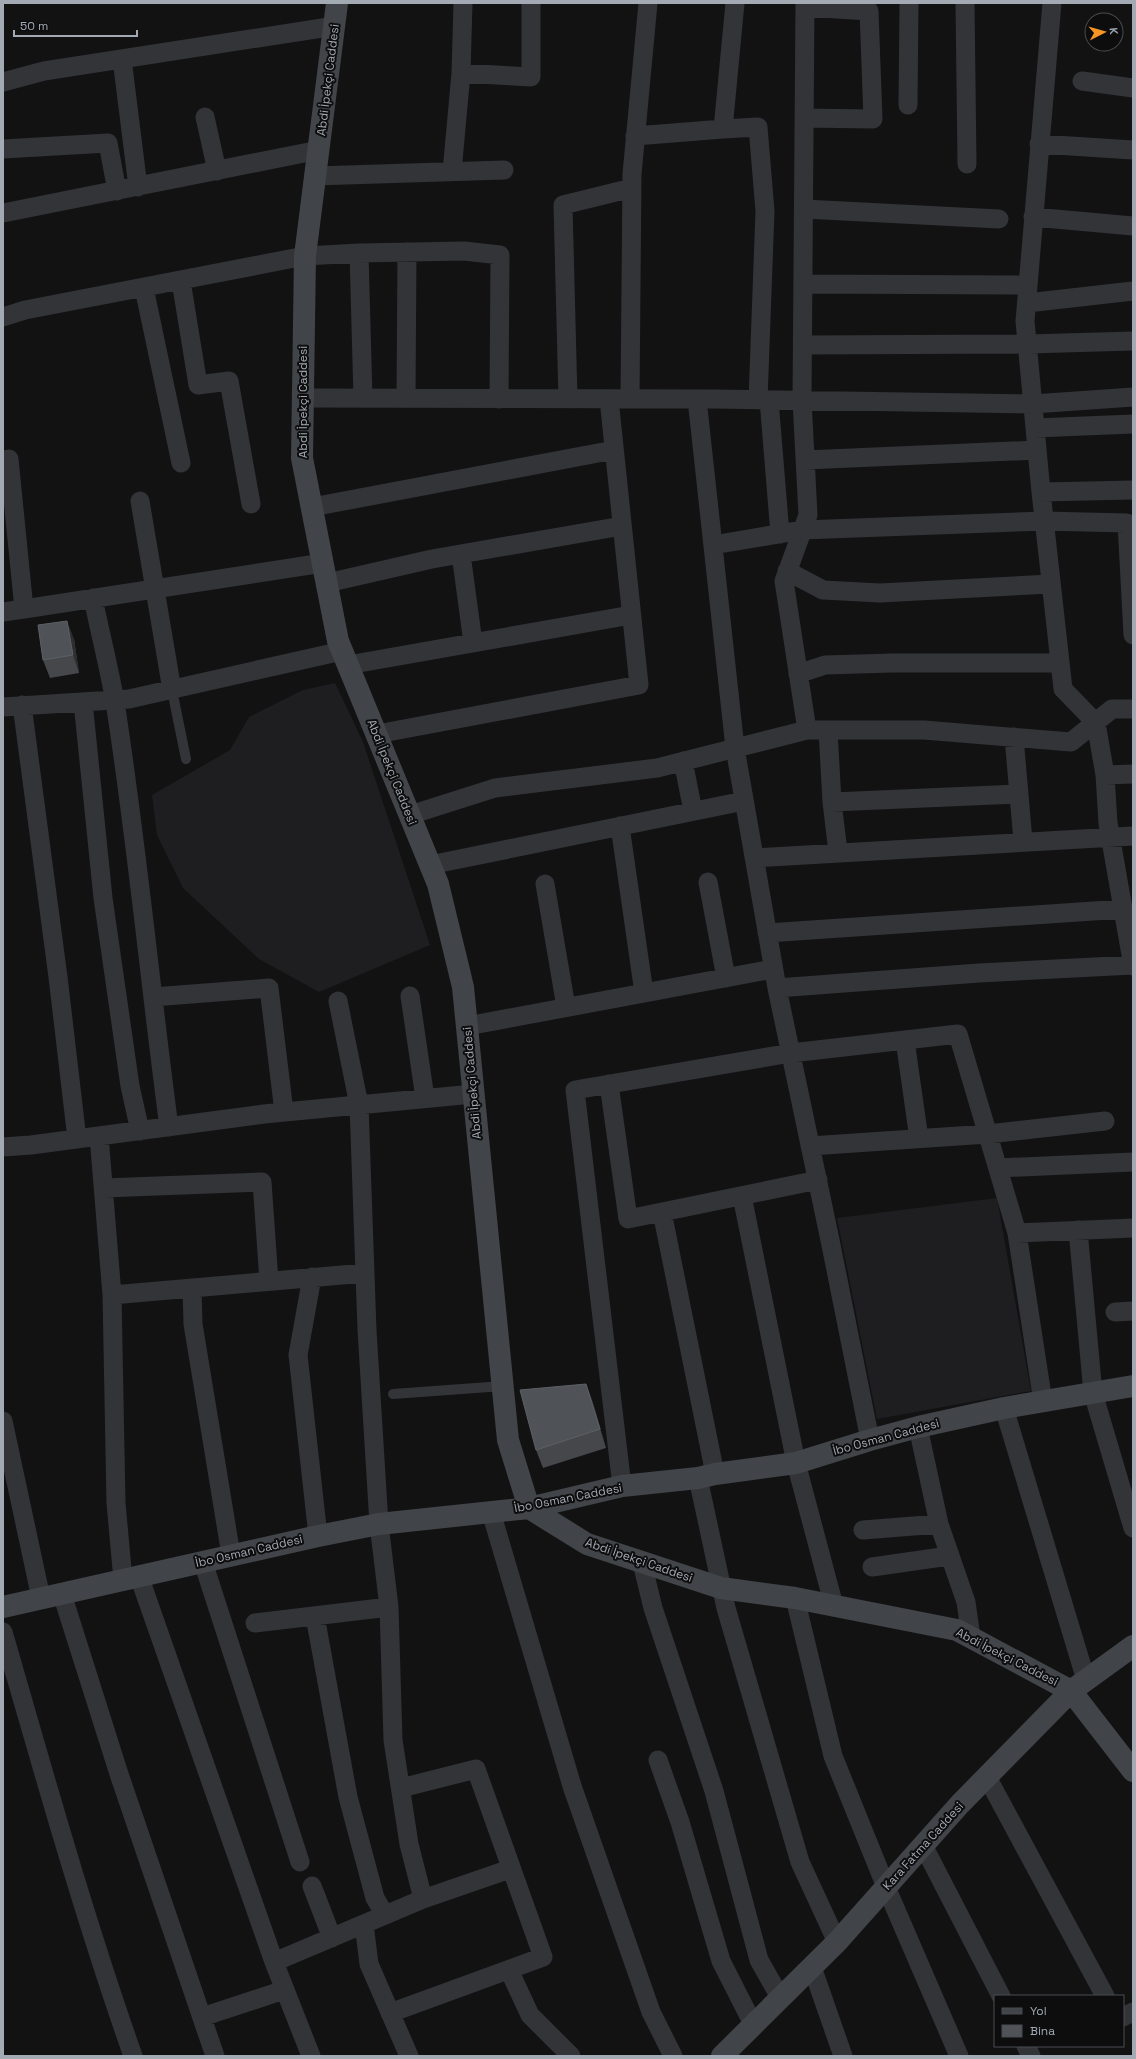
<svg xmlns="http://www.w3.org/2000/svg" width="1136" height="2059" font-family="'Space Grotesk',sans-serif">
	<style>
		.built { fill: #1e1e20 }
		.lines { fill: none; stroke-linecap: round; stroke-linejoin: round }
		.lane { stroke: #333438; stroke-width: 10 }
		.street { stroke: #333438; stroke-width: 19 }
		.secondary { stroke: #414448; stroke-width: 22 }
		.wall { fill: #45474b }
		.shaded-wall { fill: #2c2e30 }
		.building { fill: #4f5256; stroke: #5c6065 }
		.labels { text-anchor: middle; stroke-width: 4; stroke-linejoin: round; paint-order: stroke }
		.street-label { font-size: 12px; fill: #a3aab4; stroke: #0d0d0e }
	</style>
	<rect width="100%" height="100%" fill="#121213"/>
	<path class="built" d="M335,683L363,742L430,945L319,992L259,959L183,888L157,835L152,795L230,750L249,717L303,690Z
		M997,1198L1031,1391L877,1419L837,1218Z"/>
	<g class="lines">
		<path class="lane" d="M172,690L186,759
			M393,1394L503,1386"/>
		<path class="street" d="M805,3L802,400L808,515L784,581L807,730
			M965,3L967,164
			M1052,3L1025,321L1041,492L1063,689L1096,723L1105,775L1108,823L1133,966
			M122,59L138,187
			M461,73L531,77V3
			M1082,81L1133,88
			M3,82L44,71L335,26
			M908,105L909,3
			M205,117L217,171
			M804,118L873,119L869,11L805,7
			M723,129L758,127L765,211L758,400
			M635,136L723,129L735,3
			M1039,144L1133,150
			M3,149L108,143L117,191
			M452,172L461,73L463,3
			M315,176L504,170
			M804,209L999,219
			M3,213L319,150
			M1033,217L1133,226
			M359,253L363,398
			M181,281L198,385L229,381L251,504
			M803,284L1028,285
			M144,288L181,463
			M1027,303L1133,291
			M3,317L25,310L305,256L359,253L464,251L500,255L499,399
			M803,345L1028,344L1133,341
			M303,398L714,399L1033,404L1133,397
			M406,398L407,252
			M568,399L563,205L632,188
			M630,399L632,174L648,3
			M697,399L735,748L777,988L830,1240L870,1440
			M769,400L780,534
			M1035,428L1133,424
			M3,460L9,459L24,609L323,563
			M805,460L1037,450
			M1041,492L1133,490
			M140,501L172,690
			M312,507L614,450
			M713,545L802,530L1044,521L1127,523L1133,635
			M461,554L473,643
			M787,571L823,590L880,593L1051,584
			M327,583L432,559L622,526
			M93,598C100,633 109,667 115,702C137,843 150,985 169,1127
			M3,612L24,609
			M348,665L631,615
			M798,674L825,665L892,663H1060
			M83,702L103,898L130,1086L140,1131
			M22,705L58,977L77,1139
			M3,707L129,699L342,651
			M828,730L832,802L838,852
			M377,734L639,685L609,399
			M1014,737L1023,841
			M683,761L693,811
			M1105,775L1133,774
			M832,802L1019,794
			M410,815L495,788L657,768L807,730H924L1071,742L1112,709H1133
			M620,826L644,993
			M754,858L1133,836
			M430,865L744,801
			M708,882L726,978
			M545,884L566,1007
			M767,933L1123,909
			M777,988L979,973L1133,965
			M410,996L425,1098
			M153,997L269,988L284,1112
			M338,1001L359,1105L367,1330L379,1524L389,1607L393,1740L409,1844L423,1899
			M467,1026L773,969
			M905,1040L919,1139
			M609,1084L628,1219L818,1180
			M99,1136L112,1295L116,1503L123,1580
			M810,1146L988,1134L1105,1121
			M3,1147L31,1145L264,1114L473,1094
			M998,1168L1133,1162
			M104,1188L262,1182L269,1281
			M742,1196L796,1463L834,1606
			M662,1212L715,1474
			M1078,1230L1093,1393L1133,1528
			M1017,1233L1133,1228
			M312,1277L298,1355L318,1536
			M192,1288L193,1324L231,1555
			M112,1295L365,1273
			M1115,1312L1133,1311
			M1004,1408L1086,1680
			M3,1421L41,1598
			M918,1427L939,1524L966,1602L971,1637
			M698,1478L726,1608L800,1862L837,1942
			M622,1486L575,1090L791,1053L958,1034L1017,1233L1043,1402
			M491,1512L572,1786L651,2012L673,2056
			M863,1530L939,1524
			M203,1562L300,1862
			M642,1563L653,1608L714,1791L759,1960L781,1999
			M872,1567L949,1556
			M139,1576L274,1962L311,2056
			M62,1594L119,1774L215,2056
			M795,1598L833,1756L886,1887L959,2056
			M315,1616L348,1797L375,1898L385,1915
			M255,1623L389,1607
			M3,1632C44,1774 84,1917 133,2056
			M658,1760L680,1822L721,1961L754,2026
			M987,1777L1105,1996
			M923,1845L1001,1996
			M312,1886L332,1938
			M364,1924L369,1964L409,2056
			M274,1962L423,1899L510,1869
			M812,1967L843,2056
			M509,1970L530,2015L571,2056
			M390,2013L543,1957L476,1769L401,1788
			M202,2017L284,1990
			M1123,2017L1133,2012
			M1026,2046L1031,2056"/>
		<path class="secondary" d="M337,3L305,256L302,458L338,641L438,884L463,987L508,1440L529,1508L587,1544L721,1588L795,1598L957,1630L1071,1691L1133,1771
			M3,1607L318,1536L379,1524L529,1508L622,1486L698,1478L715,1474L796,1463L870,1440L918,1427L1004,1408L1133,1386
			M722,2056L837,1942L960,1804L1071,1691L1133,1646"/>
	</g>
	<path class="wall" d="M74,639L79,673L50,678L43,660Z
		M586,1384L593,1403L606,1448L543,1468L536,1450Z"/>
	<path class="shaded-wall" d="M67,621L74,639L79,673L73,655Z
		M586,1384L593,1403L606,1448L600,1429Z"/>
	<path class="building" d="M67,621L73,655L43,660L38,625Z
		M586,1384L600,1429L536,1450L520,1390Z"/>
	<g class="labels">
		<g class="street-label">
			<text transform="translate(328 80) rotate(-83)" y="4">Abdi İpekçi Caddesi</text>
			<text transform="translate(303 402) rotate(-90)" y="4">Abdi İpekçi Caddesi</text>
			<text transform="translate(392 772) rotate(68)" y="4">Abdi İpekçi Caddesi</text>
			<text transform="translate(472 1083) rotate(-95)" y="4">Abdi İpekçi Caddesi</text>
			<text transform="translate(886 1437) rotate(-15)" y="4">İbo Osman Caddesi</text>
			<text transform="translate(568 1498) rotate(-11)" y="4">İbo Osman Caddesi</text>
			<text transform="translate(249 1551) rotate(-13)" y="4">İbo Osman Caddesi</text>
			<text transform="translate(639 1560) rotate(19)" y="4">Abdi İpekçi Caddesi</text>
			<text transform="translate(1007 1657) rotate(27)" y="4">Abdi İpekçi Caddesi</text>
			<text transform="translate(923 1846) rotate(-48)" y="4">Kara Fatma Caddesi</text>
		</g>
	</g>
	<rect width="1136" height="2059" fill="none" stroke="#a3aab4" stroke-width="8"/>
	<rect x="994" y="1995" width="130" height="52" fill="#0d0d0e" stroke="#494c50"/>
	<rect x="1002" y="2008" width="20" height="6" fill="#414448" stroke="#494c50"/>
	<text x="1030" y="2015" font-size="12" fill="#a3aab4">Yol</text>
	<rect x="1002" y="2025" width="20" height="12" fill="#4f5256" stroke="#494c50"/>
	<text x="1030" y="2035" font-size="12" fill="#a3aab4">Bina</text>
	<g transform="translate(1104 32) rotate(84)"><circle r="19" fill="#0d0d0e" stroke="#494c50"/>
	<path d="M0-3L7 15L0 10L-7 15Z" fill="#f89525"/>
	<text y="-6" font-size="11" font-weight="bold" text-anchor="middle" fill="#a3aab4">K</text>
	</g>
	<path d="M14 30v6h123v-6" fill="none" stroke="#a3aab4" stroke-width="2"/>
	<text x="20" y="30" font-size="12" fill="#a3aab4" stroke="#0d0d0e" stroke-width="3" paint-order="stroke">50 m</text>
</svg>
